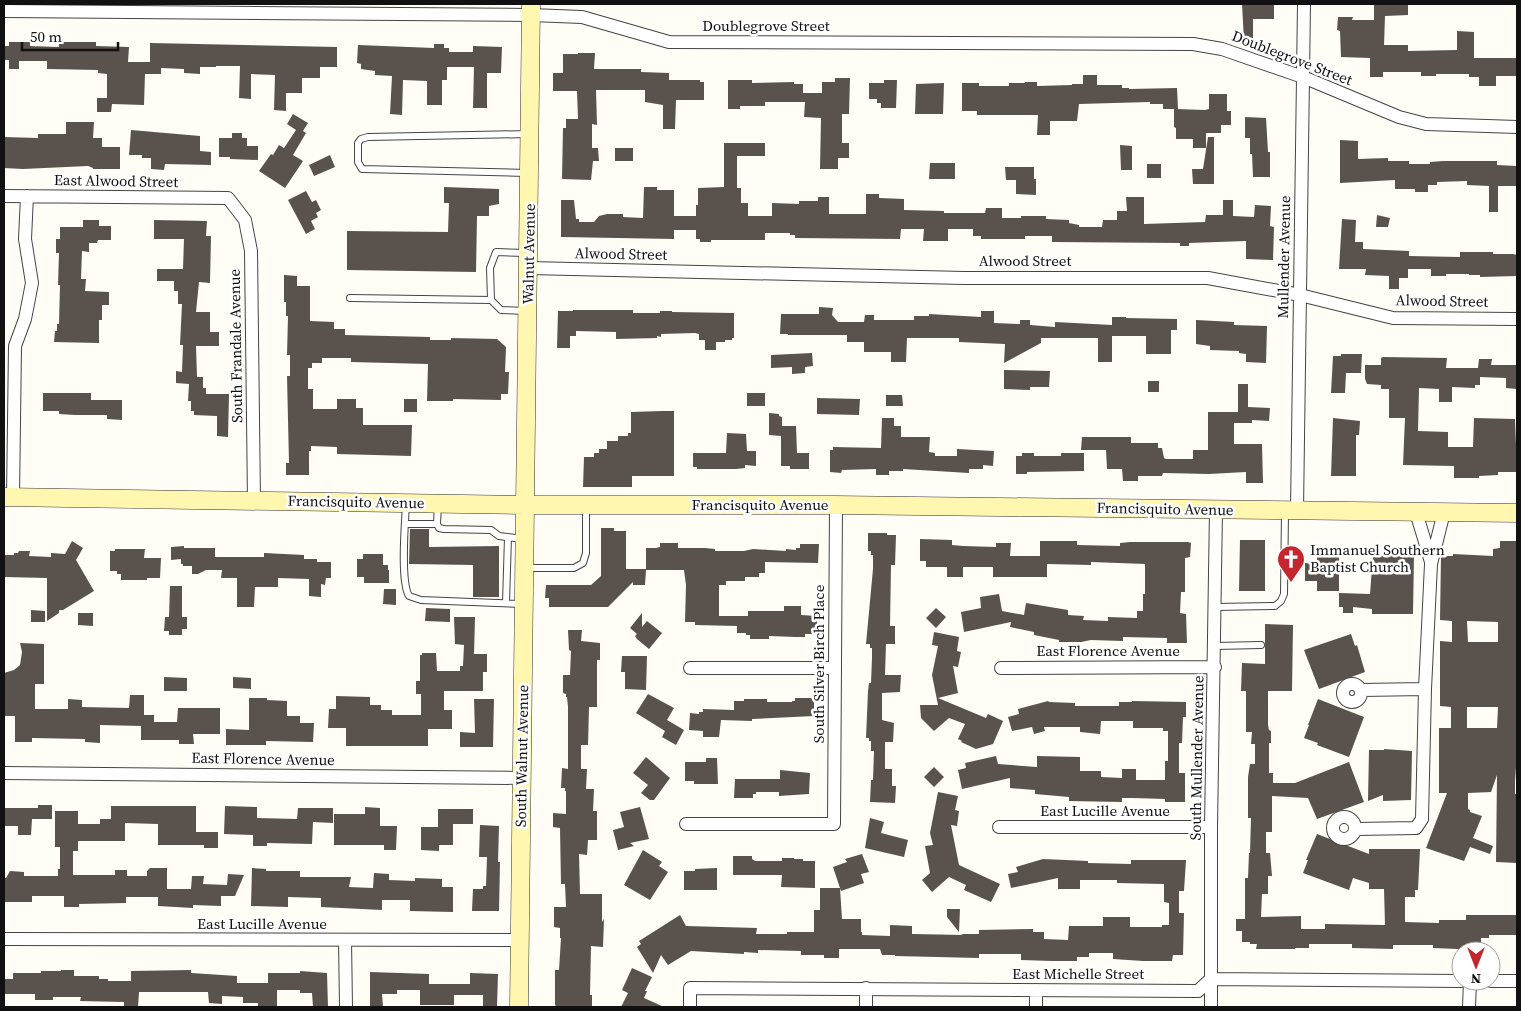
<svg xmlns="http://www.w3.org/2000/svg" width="1521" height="1011" font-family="'Source Serif 4',serif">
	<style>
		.building { fill: #5a524d; fill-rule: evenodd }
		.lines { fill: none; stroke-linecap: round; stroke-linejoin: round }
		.lane-casing { stroke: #444; stroke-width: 8 }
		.street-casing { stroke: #444; stroke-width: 14 }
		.secondary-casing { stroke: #333; stroke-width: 19 }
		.lane { stroke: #fff; stroke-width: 6 }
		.street { stroke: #fff; stroke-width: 12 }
		.secondary { stroke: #fff6b0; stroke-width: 18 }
		.labels { text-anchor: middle; stroke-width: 5; stroke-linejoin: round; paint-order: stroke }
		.street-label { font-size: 15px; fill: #111; stroke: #fff }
		.poi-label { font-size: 15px; fill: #111; stroke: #fff; text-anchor: start }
	</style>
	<rect width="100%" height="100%" fill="#fffdf5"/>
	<path class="building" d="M1242,4H1274V19H1253V41H1244Z
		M1374,4H1408V15L1385,16L1384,45H1408V51L1457,50V31L1474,32V58H1517V76H1496V86H1479V77H1469V74H1436V76H1421V72H1383V77H1370V58L1341,57L1340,31L1337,30L1338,17H1353L1352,20H1374Z
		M9,42H30V46L59,47V42H96V46L129,47L128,62H150V43L337,47V67H320V78H302V93H286V111L274,110L275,75L251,74V99L239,98L240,66H216V67H200V74L184,73V69L161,68V74H145L144,105L112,104L111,112H97V98H107V74L98,73V70L47,69V61H19V69H9V60H4V46H9Z
		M434,44H444V48H449V52H473V46L502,47L501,73H487V108H473L474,67H447V80H442V105H427V81L403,80L402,115L390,114L392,76L375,75V71L361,69V64L357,63L358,45L434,48Z
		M578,53H595L594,69H641V72L669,73V80H700V82H704V100H676L675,129H663V105L645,102V90H596L597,125L592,124V148H598L599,161H593L591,180L562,179L563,128H566V119H578L577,91H553V73H563V54H578Z
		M1083,75H1097V85H1122V88H1129V89L1177,88L1178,109H1176L1205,110L1209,109V94H1227V111H1231V125H1221V133H1206V148H1193V139H1176V128L1174,127V109H1163V104H1150V102L1079,104L1077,121H1050V135H1037L1038,115H977V111H962V83H979V86H1009V83H1025V82H1037V86L1072,85V84H1083Z
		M835,78H850L849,114H842V143H849V158H838V169H820L821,118L804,117L805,102H765V106H740V109H728V80H752V83L794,82V84H803V93H822V82H835Z
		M884,80H897L896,108H881V103H877V99H869V83H884Z
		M944,83L943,114H915L916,84Z
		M293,114L308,123L303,131L306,133L293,155L303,161L285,188L259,171L271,154L273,155L279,145L284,148L296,130L287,124Z
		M1245,117L1266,118L1268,152H1270V177H1253L1252,154H1250V138H1245Z
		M66,122H94L93,138H102V147H120V169H93V168L88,166L23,169L4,168V137L38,138V134H66Z
		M131,130L200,136V151L211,152V165L165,164L164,170L151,169V158H142V155H129Z
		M232,133H242V138H247V146H258V160L230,159V157H219V138H232Z
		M1208,137H1214V184H1193L1192,169H1203Z
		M1340,140L1358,141V159L1388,158V161H1409V164H1430V162L1443,161H1497V165L1517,166V186H1498V212H1489V186L1467,185V181L1437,182V185H1428V192H1415V189H1395V180L1340,183Z
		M724,143H765V156H737V188H741V203H748V216H772V203L799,204V201H818V197H829V214H866V194H879V198L904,199V210L944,211V213H985L986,208H1002V218H1021V216H1046V219L1069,220V223L1079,225V227H1102L1103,220H1117V211H1127L1126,197H1144V224L1205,222L1206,215H1223V200H1233V216L1254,217L1255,205L1271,206L1270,226L1274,227L1273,260L1246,259V241L1189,243V246H1180V243L1052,242V236H1025V239H981V236H973V229H948V241H923L924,229H901L900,239L795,238V235H790V233H765V240H711V242H700V239H696V230H674V239L561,237V200H574L576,219H579V222H594L599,216L607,214H623V217L643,218L644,187H657V190H674V216H696V205H698V188L724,187Z
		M1120,145L1132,146V170H1121Z
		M615,148H633V161H615Z
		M330,155L335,167L314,176L309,165Z
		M930,163H955V179H929Z
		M1147,164H1161V178H1147Z
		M1005,167H1034V179H1036V195L1016,194V180H1006Z
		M444,187L499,189V204L489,206V216H477L476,272L347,270V231L448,232L449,203H444Z
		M306,191L312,202L316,200L321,210L316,213L318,217L311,221L315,229L306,234L288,200Z
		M1377,215L1390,218L1388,227H1376Z
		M1342,219L1356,220L1355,242H1363V249L1409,251V256L1460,257V252H1493V254H1513L1517,255V276L1480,277V275H1469V274H1446V276H1431V269H1408V278H1399V289H1389V276L1365,275L1366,269H1339Z
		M83,220H99V226H111V240H98L97,243H89V252L82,251L81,279H86L85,291L109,292V305H102V320H99V343L54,342L55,331H57V324H59L60,285H58L59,253H56V239H60V227H83Z
		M154,220L207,221L206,236H211L210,283L199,282L196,312H210V332H219V346H196L197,377H203V388H206V394H229L228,437L217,436V416L194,415V411H191V401H188L189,384L176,383V371L182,372L183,345H180L182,304H178V291H174V281H157V269H183L184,239H154Z
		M284,275L297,276V286H310V321L334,322V329H345V335L430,337V340H451V338L497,339L506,347L505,372H509L508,394H501V400L453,399V401H427L428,364L351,362V358H322V363H312V368H308V389H313V409H337V399H356V408H363V425H412L411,456L337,454V447L311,446V451H309V475H286V463H289L287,376H290V355H287L288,316H286V302H284Z
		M819,307L833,308L832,315L838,322H864L865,315H874V320H914V316H929V314L981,317V311H994V323L1020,324V320H1030V325L1055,327V322L1112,325V317H1126V318L1177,319V330H1171V354H1146V336H1112V362H1098V338H1041V343L1004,363L1005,344L959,342V338H907L906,362H891V352H864V342H847V335H788V334H780L781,314H819Z
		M573,310H633V313H660V311H672V312L734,313V338H732V340H725V342H716V350H705V340H699V334L695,333L661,334V337L657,336V338L616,339V332L576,331V336H570V348H557L558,311H573Z
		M1196,320L1234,322V325L1267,326L1266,363L1246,362V354L1239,353V351L1210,350V346L1196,344Z
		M812,353L813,366L805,367V373L792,374V367L771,368V355Z
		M1341,354H1362L1361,373H1346L1345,393H1331L1333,356H1341Z
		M1383,357L1447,358L1446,368H1478L1479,359H1492L1491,365H1517V389L1506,388V378L1480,377V385H1475V388L1452,387V402H1439V389L1419,388L1418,431L1448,432V447H1473L1474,418L1515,419L1517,472H1498V475L1479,476V478H1454V466L1403,465L1405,418H1389V389H1381V385L1367,384L1365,379V365H1381V358Z
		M1004,370L1050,371L1049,387H1030V390L1004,389Z
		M1148,381H1159V392H1148Z
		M1238,384H1248V407L1270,408L1269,421L1252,420V423H1234V444H1262L1263,483H1246V472L1209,474L1163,473L1162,476H1138V481H1123L1122,469H1107L1106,450H1081L1082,437H1131V443H1158V448H1162L1164,458L1166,459H1193V450H1208V412H1238Z
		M43,393H91V400H122V420L107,419V415H75L59,414V411H43Z
		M747,393H765V406H747Z
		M886,395H902L903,406H886Z
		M817,398L860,399L859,415L817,414Z
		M404,399H417V412H404Z
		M662,411H674V476H632V487H583L584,457H594V453H599V449H607V441H618V436H628V433H631V412Z
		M769,413L779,414V416L782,417V426H796L797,453H809V469H790V466H781V436L769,435Z
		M882,418H894V426H901V437H930L929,452L935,453V456H957V449L994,451L993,466L983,465V469H969V473L903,469V471H889V475H876V469L842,470L841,473L830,472V450H833V447L881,448Z
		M1333,418L1360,421L1359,435H1356V476H1331Z
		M727,433L746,434L747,451H756V466L745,465V468L736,469H697V467H693V453H726Z
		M1022,453H1034V456H1061V453H1084V471L1027,472V474H1016V456H1022Z
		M601,528H614V531H626V569H646V548H656L660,547V543H678V548H705L715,549V551H744L753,549L786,551V549L796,550V548H800V544H819L818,563L765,562V573H759V577H745V581H726V585H719V616H748V611H784V606H801V615L817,616V634H805V637H796L769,636V639H750V635H746V633H737V626L695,625V622H685L686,585L684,570H646L645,585H633V582L608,607H549V598H545L546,585H591L601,576Z
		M410,529H429V547L499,546V597H473V565L409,564Z
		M868,533H887V535H896L895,565H891L890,626H895V644H886L885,675H901L900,692L882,693V720L894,723L893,742H885V769H892V786H896L895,803L870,802L871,780H873L874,751H871V741H869V738H866L868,691L869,683H871L872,658V648H870V644H866L873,569V555H871V551H868Z
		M920,539L952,540V545L963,546L996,547V543H1011L1010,556H1040V541H1077V545L1120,546V543L1130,542H1188L1191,543L1190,557L1185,558V592H1181L1180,613L1186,614L1187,643H1167V638L1123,637V641L1091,640L1081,642H1059V640L1034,635V632L1010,627L1011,622L964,632L961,612L981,608L980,597L999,594L1002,611L1024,615L1026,603L1068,610V615L1084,616L1083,620L1108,621V617L1137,618V611H1143V594H1145V564L1091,562V565L1047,564V577H993V567H963V577H947V567H926V561H920Z
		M1240,540H1265V591H1239Z
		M72,541L83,548L76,560L94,591L63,610H59V613L47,621V578L4,577V555H14V553H18L19,551H30L29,556L51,557V553L65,554Z
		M1500,541H1517L1516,726H1517V767H1516L1515,782V794H1517V863L1496,862L1497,775L1491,792L1468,793V809L1470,810V812L1482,816L1473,838L1493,846L1490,854L1470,847L1464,861L1426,848L1447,793H1439V728H1451V707L1440,706V641L1452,642V621L1440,620L1441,556H1453V554L1493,556V549L1500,548ZM1467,621L1498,622V642H1468ZM1467,707H1498L1497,728H1467Z
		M184,546V548H215V557H264V553L304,555V559H317V562H331V578H326L325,585L321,584V597L309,596V579L278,578V587H255L254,607H237V578H221L222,570H206L198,574H192V566H183V564H181V559L171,560V547Z
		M115,549H145L144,558H161L160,578H147V580H121V574H117V571H110V551H115Z
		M1386,553L1414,555L1413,614H1372V609L1353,607V613H1343V607H1339V593L1370,594L1373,555H1386Z
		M363,554H383V565H388V570H389V583H364V577H357V559H363Z
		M1317,557H1339V591H1317V581H1305V563L1317,564Z
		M170,586H182V617H187V629H182V635H169V631H164L165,617H169Z
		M384,589H396V605L383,604Z
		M426,608L450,609V622L425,621Z
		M936,608L946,617L936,628L926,618Z
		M31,610L45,611V622H31Z
		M78,613H93V626L78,625Z
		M642,613V627L647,621L662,633L649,649L637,639L635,636L637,634L630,628Z
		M454,617H475L474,654H487V672H483V691H444V710H452V729H428V746H346V728H328L329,709H336V696L370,697V705H381V710H392V715H421V694H416V681H420V655H422V653H436L437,671H460V666H463L464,645L455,644Z
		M1265,624L1293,625L1292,691H1268V725L1269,730L1271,731V743H1269V773H1273V783H1295L1349,762L1364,802L1317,819L1308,798L1272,796V832H1266V853H1270L1272,876H1268V894H1262L1261,917L1301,916V929H1325V924L1385,925L1384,889H1369V883L1353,878L1349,890L1303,873L1308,860H1306L1317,834L1369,854V849H1420L1418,890H1415V897H1405V922L1439,923V920H1466V915H1517V935H1489V938H1481V950L1433,948V945H1393V949L1352,948V944H1309V948H1295V949H1256L1257,944H1250V942H1242V931H1236V919H1245V878H1248L1249,853H1250L1251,818H1248V777L1250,764H1255V744H1251L1252,732H1246V691H1241L1242,663L1265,664Z
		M568,630H582L581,641L600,643V660H597V707H589L588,745H581V769H587L586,789H594L593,811H597V840H588L587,855L579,854L580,894H602V922L604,919L603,947L591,946L590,995H592V1007H556L555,1004V970H559L561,938H560V928L554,927V907H566L565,884H561L560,828L553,827V813L566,814V791H565V788H561L562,768L568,769V707L567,697H566V694L563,693V675H570L571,651L569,650Z
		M934,632L959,637L957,651L961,652L958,667L953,666L958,693L938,698L986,718L988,714L1003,721L993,744L976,749L961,742L962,741L958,739L965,724L949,718L934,731L921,718L920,705H938L932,675L938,646L932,645Z
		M1351,634L1355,646L1357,645L1365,672L1319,689L1304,650Z
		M20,643L44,644V684H35V709H68V699L82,700V707L129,708L130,695H144V715H154V722H177L178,708H220V734H193L194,744H179V740H141V726L100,725V743L85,742V739L32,738V742H15V716H4V673L14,670L20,665L22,652Z
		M622,656H647L646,690L625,689V672H621Z
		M164,677L187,678V691H164Z
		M233,677L251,678V689L233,688Z
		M648,694L674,708L667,720L684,730L676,745L662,737L665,731L636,713Z
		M249,698H267V700L287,701V716H300V723H314L313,742L266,741V745H226V729L249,730Z
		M795,698H814V716L752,719V721L721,720L719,737H703V731L689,730L690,713L699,714V712H703V709L734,710V701H744V699H767V702H792V701H795Z
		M474,699H494L493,747H460V732L475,733Z
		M1318,699L1364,717L1349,757L1317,745L1318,743L1304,738L1309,725H1308Z
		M1048,701L1049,702L1075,703V706H1119V702H1132V701L1186,702V717H1183L1182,743H1179V773H1185V802H1165V799L1133,798H1122V802L1069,801V797L1035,794V790L1010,788V778L962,789L958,770L966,768L965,763L996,756L998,764L1037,767V756L1080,757V771H1101V777L1122,778V769H1136V780H1165V761H1168V731H1163V728H1133V721H1101L1100,734L1080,732V727H1044L1045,731L1034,734L1032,727L1012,731L1008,717L1019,714L1018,709Z
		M1384,749L1412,751L1411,800L1383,801V795L1368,801L1369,750H1384Z
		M646,757L670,778L654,800H650L641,793L648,785L633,773Z
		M706,758H717L718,784H694V781H685V762H706Z
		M934,767L944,777L934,787L924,777Z
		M780,770L810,773L809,794L779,796V792H756V794H753V798H734L735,779H780Z
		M938,792L958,796L955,810L959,811L957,826L951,825L959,865L1000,884L991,902L964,890L966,885L949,877L932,892L922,880L930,873L925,846L933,845L930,833Z
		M38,805H52V819H32L31,835H18V826H4V808H38Z
		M111,806H196V832H218V848H204V845H158V824L125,823V841H78V851H73V875H115V870H127V876H147V871L150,868H167V889H191L192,876H204L203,884L227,885L228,874L244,875L235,896H221V906L193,905V908L158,906V897H126V903L79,904V907H64V896H32V902H4V878H6L10,871L24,872V876H58V869H60V847H55V811H78V824H100V819H111Z
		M225,806L257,807V818L297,819L298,808H333V823L313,822L312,844L267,843V846H253V835L224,834Z
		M365,807L380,808V826H397L396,850H384V845H334V814H365Z
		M640,807L649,839L630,843L634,846L618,850L613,830L624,827L620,812Z
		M438,809H473V824H453V845H439V851L421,850V827H438Z
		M870,818L884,822L881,833L908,840L904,857L865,848Z
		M480,825L499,826L498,862H500L499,911H472L473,889H483V886H486L487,857H479Z
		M643,850L662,862L659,866L668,872L650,900L624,885Z
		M862,854L869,872L861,874L864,883L841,891L840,888L842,919H861V932H862V935L890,936V925L912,926V934L963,935L961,934H979V930L1033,929V932H1044V939L1068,940L1069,926H1103V917H1130V927H1162V925H1169V903L1164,902V884L1117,883V880H1080V889H1058V878L1011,888L1008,874L1018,872L1016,867L1043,859L1088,861V863L1131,864V860H1186L1184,891H1179V913H1184L1183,955H1173L1172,961H1143L1113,959V953H1089V957H1077V961H1052L1021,960V954H979V958L895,956V955H882L880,949H839V958H824V955H801V951L758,950V953L744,952V954L691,951L668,965L661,955L653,973L637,947L641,944L639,941L680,915L686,926L757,928L756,934H787V932H814V910H820V888H840L833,867L847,862L845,859Z
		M733,856H752V859L755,861H782V858H794V859H803V861H815V888L781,887L782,875H733Z
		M252,868L266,869V871H300V877H351L349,887L373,888L374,873L389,874V880L415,881V878L442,879V887H453V912L410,911V900H382V910L321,907V898L288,897V907L251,906Z
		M717,868V890H684V871H695V869Z
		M947,909H960L959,932L947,917Z
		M632,968L652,977L645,991H647L644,998L664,1007H621L628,993L622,990Z
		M61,970H74V976H99V979H108V981H131V971L191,970V973L237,976V983H268V973H300V971L327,973L328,1007H313L312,993H300V990H277V1007H258V1003H243V997L222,996V1004L209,1003L208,992H139L138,1007H124V1002L80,1001L81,997H53V1000H35V994H4V979H13V973H41V971H61Z
		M370,972L429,974V984H470V973L498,974L497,1007H483V995H454V1005H420V990H397V994H382L383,1007H370Z"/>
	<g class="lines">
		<g class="lane-casing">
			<path id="lane" d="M527,173L362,169L358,162V143L361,139L368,137L529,134
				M350,298L491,300L490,268L496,252L526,253
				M491,300L501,310L526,311
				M406,504C405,524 400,581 409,596L421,600L522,604
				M438,504L437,524L439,528L444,529L491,530L499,536L523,539
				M405,524H437
				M525,568H574L583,563L586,553V505
				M506,603L508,537
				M1215,607L1275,606L1281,601L1284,594L1285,512
				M1215,646L1261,645"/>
		</g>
		<g class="street-casing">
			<path id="street" d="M4,11L531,15L582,17L669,42L1193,44L1222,49L1303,77L1399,117L1426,124L1517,127
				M4,196L228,198L245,220L251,251L254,501
				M529,268L964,278H1208L1300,295L1393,318L1517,319
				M13,497L15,346L25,319L32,283L25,239L27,196
				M1297,511L1304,4
				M1416,512L1431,562
				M690,668H835
				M1001,668L1215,667
				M1343 693a9 9 0 1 1 18 0a9 9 0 1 1-18 0Z
				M1361,690L1425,689
				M4,773L523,778
				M1333 828a11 11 0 1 1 22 0a11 11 0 1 1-22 0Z
				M686,824H834L836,505
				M999,827H1211
				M1355,829L1416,828L1422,819L1425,689L1431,564L1444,512
				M4,939L520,940
				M345,940L346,1007
				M1491,981H1517
				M866,988V1007
				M1036,990V1007
				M690,1007V988L1198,991L1211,979L1461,981
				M1211,1007V827L1216,510
				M1469,1007L1470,981"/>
		</g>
		<g class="secondary-casing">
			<path id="secondary" d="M4,497L524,505H836L1517,513
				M519,1007L531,4"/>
		</g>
		<use href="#lane" class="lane"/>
		<use href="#street" class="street"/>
		<use href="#secondary" class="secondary"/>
	</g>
	<defs>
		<g id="church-pin" transform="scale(1.4375)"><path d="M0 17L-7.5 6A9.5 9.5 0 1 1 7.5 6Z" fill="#c4262e" stroke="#fff"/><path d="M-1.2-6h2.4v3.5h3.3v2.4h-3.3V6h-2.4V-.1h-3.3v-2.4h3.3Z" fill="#fff"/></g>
	</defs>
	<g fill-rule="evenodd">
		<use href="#church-pin" x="1291" y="559"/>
	</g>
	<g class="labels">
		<g class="street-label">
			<text x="766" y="31">Doublegrove Street</text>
			<text transform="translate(1292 58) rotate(21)" y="5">Doublegrove Street</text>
			<text transform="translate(116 181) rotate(1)" y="5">East Alwood Street</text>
			<text transform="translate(529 254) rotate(-89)" y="5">Walnut Avenue</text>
			<text transform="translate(621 254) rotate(1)" y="5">Alwood Street</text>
			<text transform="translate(1284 257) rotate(-89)" y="5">Mullender Avenue</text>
			<text x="1025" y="266">Alwood Street</text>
			<text transform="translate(1442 301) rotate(1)" y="5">Alwood Street</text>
			<text transform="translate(236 346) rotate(-91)" y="5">South Frandale Avenue</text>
			<text transform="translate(356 502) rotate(1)" y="5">Francisquito Avenue</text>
			<text x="760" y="510">Francisquito Avenue</text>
			<text transform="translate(1165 509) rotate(1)" y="5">Francisquito Avenue</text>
			<text x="1108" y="656">East Florence Avenue</text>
			<text transform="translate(819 664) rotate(-90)" y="5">South Silver Birch Place</text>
			<text transform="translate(522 756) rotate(-89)" y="5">South Walnut Avenue</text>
			<text transform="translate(1197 758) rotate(-89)" y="5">South Mullender Avenue</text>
			<text transform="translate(263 759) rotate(1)" y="5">East Florence Avenue</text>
			<text x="1105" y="816">East Lucille Avenue</text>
			<text x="262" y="929">East Lucille Avenue</text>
			<text x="1078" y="979">East Michelle Street</text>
		</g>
		<g class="poi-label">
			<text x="1310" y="555">Immanuel Southern<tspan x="1310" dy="17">Baptist Church</tspan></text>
		</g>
	</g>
	<rect width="1521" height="1011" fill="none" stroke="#111111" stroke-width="10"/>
	<g transform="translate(1476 966) rotate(180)"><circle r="24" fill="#ffffff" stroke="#a0a0a0"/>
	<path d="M0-4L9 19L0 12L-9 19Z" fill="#c4262e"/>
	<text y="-8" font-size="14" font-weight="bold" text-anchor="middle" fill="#111111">N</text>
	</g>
	<path d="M22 42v8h96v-8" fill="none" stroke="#111111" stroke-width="2.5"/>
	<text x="30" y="42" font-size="15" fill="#111111" stroke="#ffffff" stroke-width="4" paint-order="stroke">50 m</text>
</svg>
